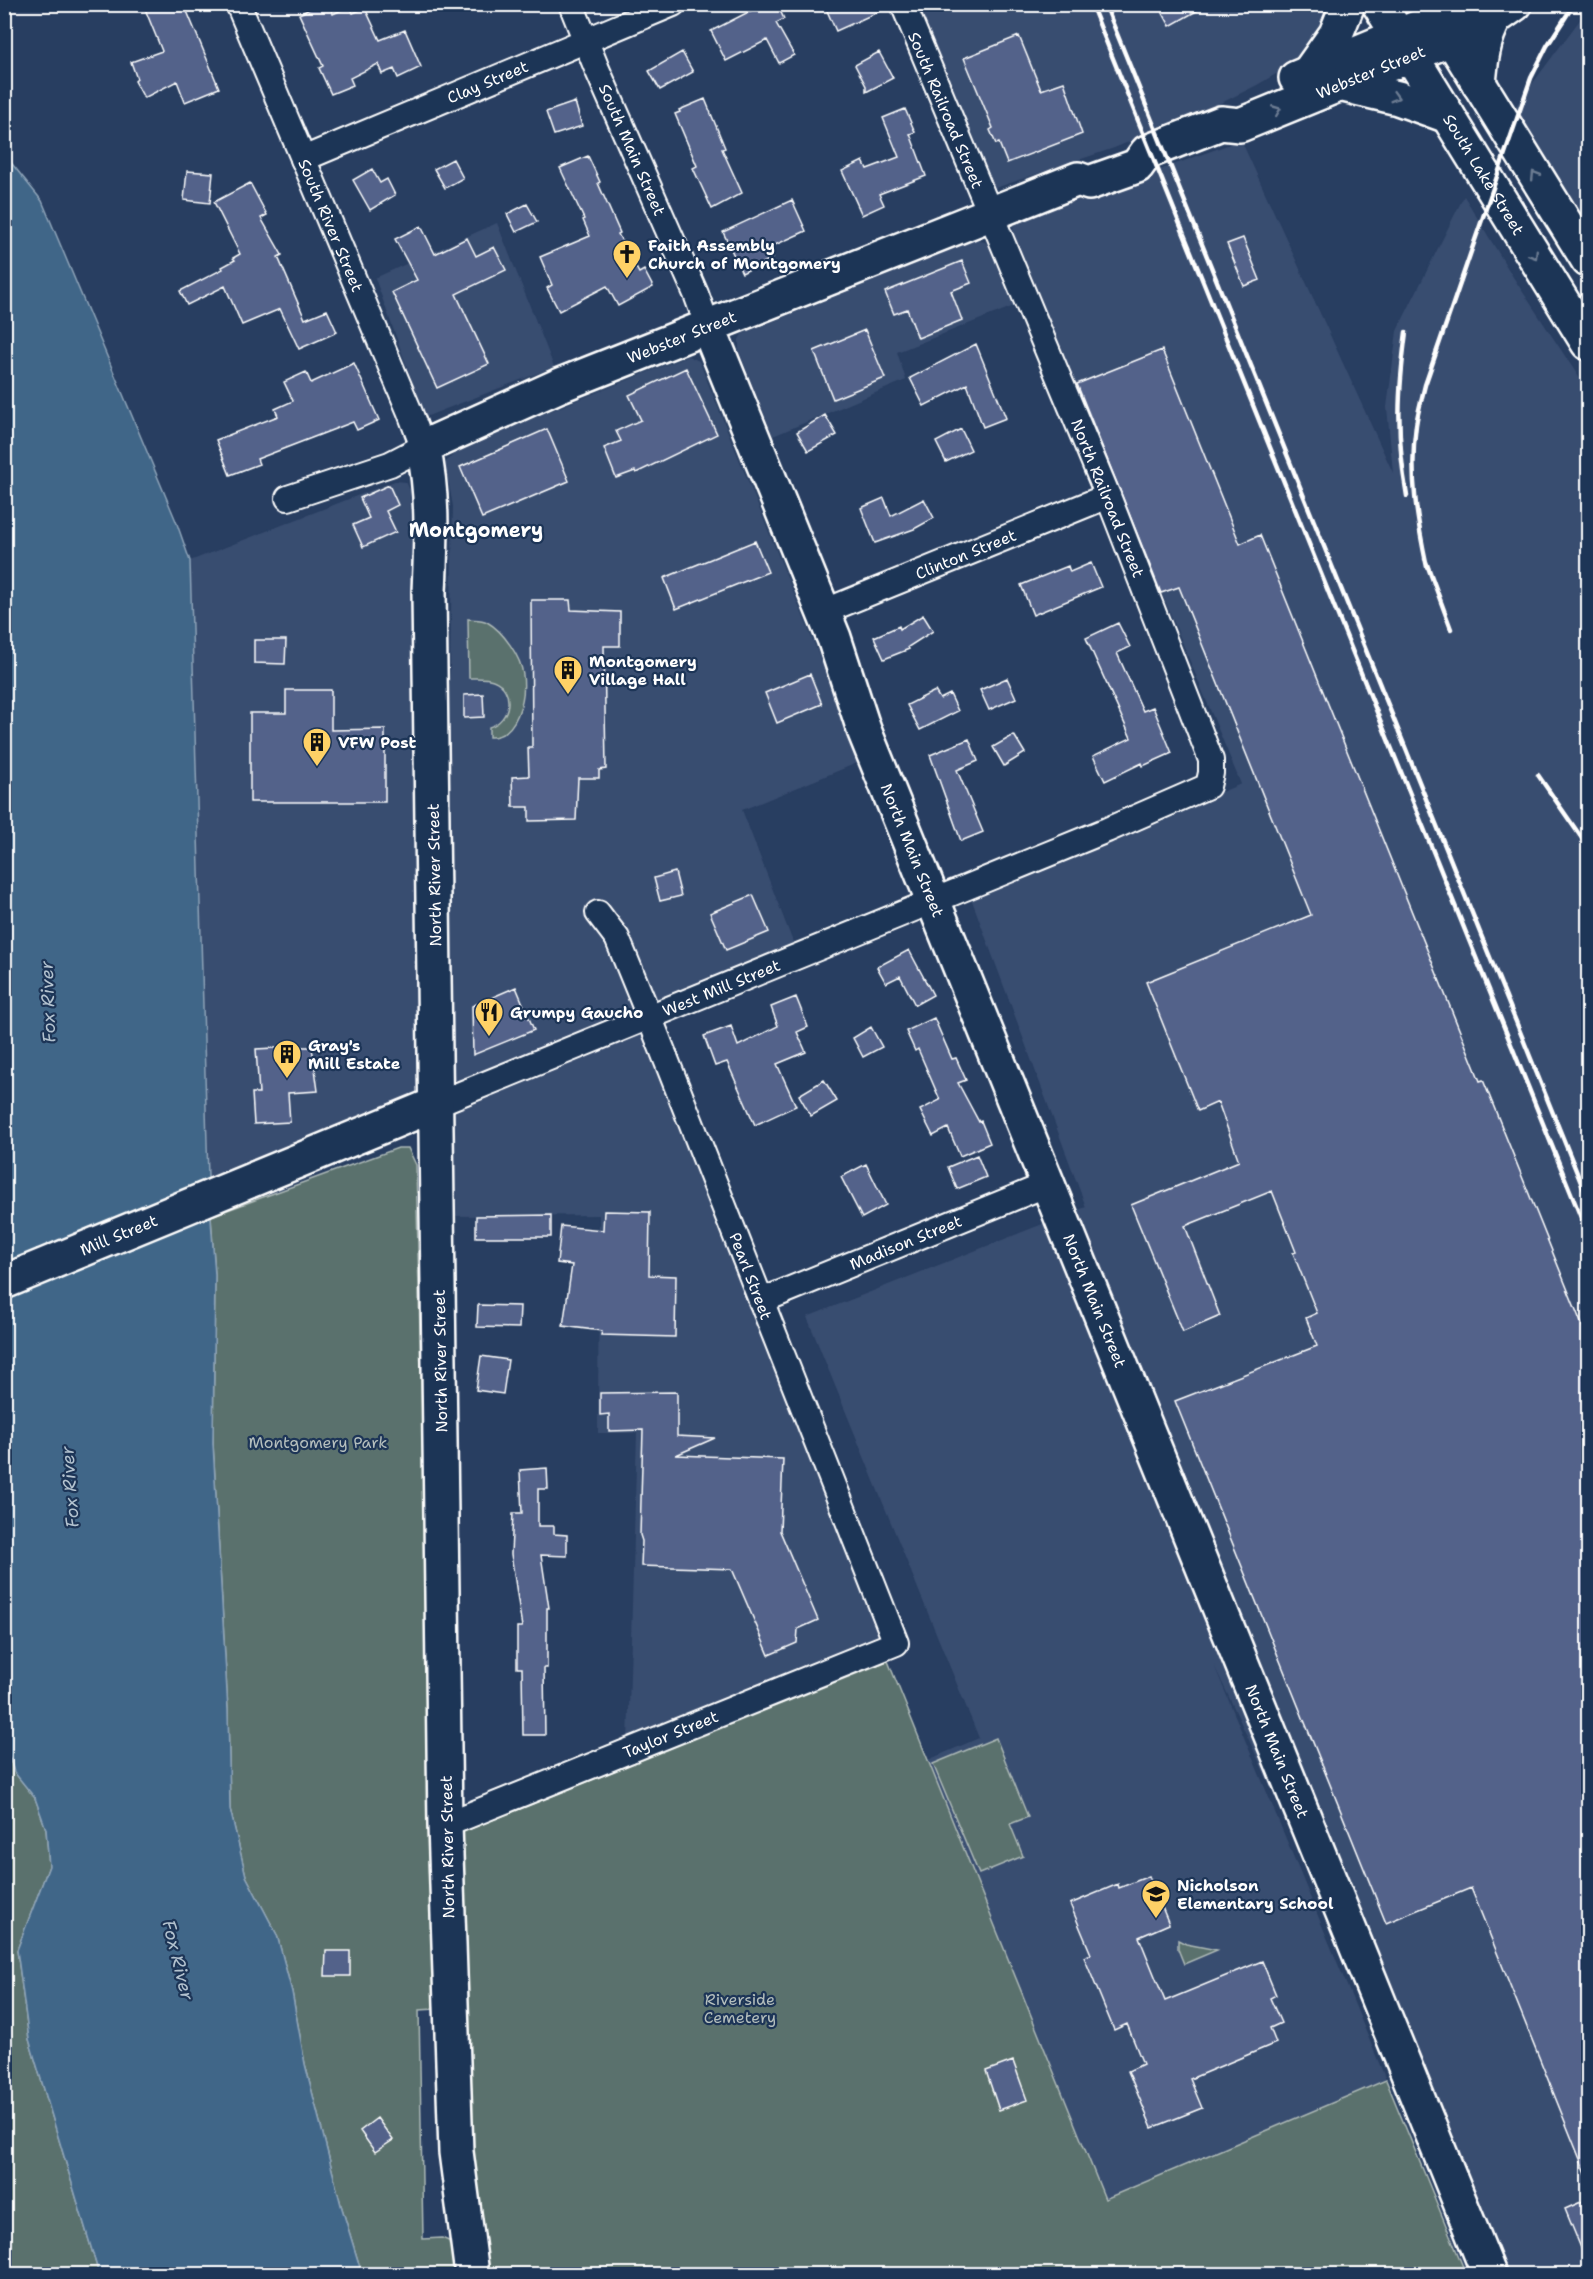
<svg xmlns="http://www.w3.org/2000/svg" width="1593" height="2279" font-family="'Shantell Sans',sans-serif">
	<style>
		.built { fill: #394d70 }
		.green { fill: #5a716d; stroke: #acb8b6; stroke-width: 1.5 }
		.water { fill: #416688; stroke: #8da3b8; stroke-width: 1.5 }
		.building { fill: #52628a; stroke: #fff; stroke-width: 1.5 }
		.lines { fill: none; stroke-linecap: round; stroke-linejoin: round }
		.street-casing { stroke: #fff; stroke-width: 28 }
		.secondary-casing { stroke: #fff; stroke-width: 38 }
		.primary-casing { stroke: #fff; stroke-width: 38 }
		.street { stroke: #1d3557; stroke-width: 24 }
		.secondary { stroke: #1d3557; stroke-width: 33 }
		.primary { stroke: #1d3557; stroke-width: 33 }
		.rail { stroke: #fff; stroke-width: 4.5 }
		.oneway { stroke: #6c7c92 }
		.labels { text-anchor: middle; stroke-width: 4.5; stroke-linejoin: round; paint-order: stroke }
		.street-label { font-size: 16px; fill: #fff; stroke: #1d3557 }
		.poi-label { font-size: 16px; font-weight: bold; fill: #fff; stroke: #1d3557; text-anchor: start }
		.park-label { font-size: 16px; fill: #b5bfbd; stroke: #1d3557 }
		.water-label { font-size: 18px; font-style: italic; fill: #b3c2cf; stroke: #1d3557 }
		.quarter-label { font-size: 20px; font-weight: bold; fill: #fff; stroke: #1d3557 }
	</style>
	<rect width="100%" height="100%" fill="#283e61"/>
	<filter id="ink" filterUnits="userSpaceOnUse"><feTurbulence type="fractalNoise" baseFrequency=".0167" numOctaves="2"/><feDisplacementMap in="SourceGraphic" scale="12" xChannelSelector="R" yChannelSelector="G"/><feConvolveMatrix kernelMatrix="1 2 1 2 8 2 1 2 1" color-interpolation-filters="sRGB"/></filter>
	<g filter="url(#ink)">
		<path class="built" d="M1336,4L1310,54L1257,85L1213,107L1114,148L989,190L917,5Z
			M1588,9V228L1515,107Z
			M1241,140L1393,473L1387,407L1397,331L1464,196L1513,277L1588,391V2274H1498L1214,1665L1386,2080L1105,2199L928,1760L979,1738L807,1317L1086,1207L970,895L1241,784L1014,237L1013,227L1016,223Z
			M497,223L554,367L425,417L375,278Z
			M975,240L985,242L995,250L1014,306L897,352L906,380L773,436L739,351V340L742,334Z
			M688,356L699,361L702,368L862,761L742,810L796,950L442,1096L453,506L445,463L457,451L468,444Z
			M395,481L406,482L410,490L429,1098L208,1177L190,561Z
			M643,1023L887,1640L628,1744L637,1433H598L599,1215L448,1216L442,1105Z"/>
		<path class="green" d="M468,619C474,620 481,619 487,622C503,631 521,657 523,675C526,698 517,738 489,737V727C511,721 516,689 493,680C486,677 477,678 469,678Z
			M398,1148H408L416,1165L436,2009L419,2010L423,2239L442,2238L451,2242L460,2274H362L341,2205L305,2064L292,1992L277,1935L246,1876L230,1809L228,1710L213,1443L215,1275L211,1216Z
			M888,1661L1105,2199L1386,2080L1466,2274H486L471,2153L458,1834Z
			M996,1738L1028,1817L1010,1824L1023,1856L979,1874L933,1764Z
			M4,1739L14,1772L35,1798L46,1829L49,1866L17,1950L29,2039L99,2274H5Z
			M1178,1940L1186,1944L1217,1950L1184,1964L1178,1949Z"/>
		<path class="water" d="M4,154L42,201L176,521L190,561L208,1177L215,1275L213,1443L228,1710L230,1809L246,1876L277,1935L292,1992L305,2064L341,2205L362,2274H99L29,2039L17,1950L49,1866L46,1829L35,1798L14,1772L4,1739Z"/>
		<path class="building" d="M143,4H184L219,88L185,102L177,81L144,98L135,81L137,79L131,62L162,51Z
			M320,4H329L333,14L350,6L353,13L365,8L380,40L405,30L421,67L398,78L394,69L382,74L378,64L350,78L353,85L331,94L319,68L323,66L299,14Z
			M764,4H777L784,19L776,23L794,55L779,63L767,40L726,61L711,31Z
			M824,4H889V7L836,31Z
			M1158,4H1209L1170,26Z
			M1019,36L1041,90L1064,82L1082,134L1007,163L999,143L996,144L990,130L993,128L964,58Z
			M682,52L693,72L660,90L649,71Z
			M879,52L893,78L866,92V86L855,65Z
			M705,99L725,148L722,149L742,193L712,209L693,168L697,166L675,114L680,112L679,110Z
			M575,102L582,126L554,135L546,112Z
			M905,109L915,132L910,134L926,176L879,194L884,205L862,215L842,171L863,161L867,169L899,157L883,118Z
			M588,156L600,182L598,183L620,233L618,234L639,273L644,270L653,287L618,306L607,286L559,311L547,288L552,285L540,257L590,236L583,220L584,219L560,168Z
			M453,159L463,178L445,188L434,169Z
			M372,169L380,183L387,179L395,195L370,210L353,180Z
			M187,171L213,173L210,203L184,200Z
			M250,183L267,215L261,218L282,255L278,257L305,319L327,310L337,332L299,349L280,309L242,325L225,286L187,305L180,291L223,269L222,267L235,260L233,258L240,254L214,202Z
			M792,200L806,231L768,248L773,258L742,273L723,232Z
			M527,204L537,222L516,232L507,214Z
			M421,226L435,254L467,238L476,256L494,247L506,270L456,294L489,364L437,388L392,292L417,280L395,239Z
			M1243,238L1260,280L1244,286L1227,244Z
			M962,261L971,283L951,291L962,320L918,338L907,309L894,314L885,292Z
			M865,330L885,378L833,399L814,351Z
			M976,344L1006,418L983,427L967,384L924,406L910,378Z
			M1162,350L1240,544L1260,535L1480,1081L1483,1080L1588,1340V2179L1471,1888L1386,1923L1175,1401L1317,1346L1306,1318L1317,1313L1293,1253L1296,1252L1272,1191L1185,1226L1220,1316L1183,1332L1131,1205L1239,1161L1218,1102L1198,1111L1146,982L1311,915L1179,587L1161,593L1077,384Z
			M354,363L379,420L357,430L353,422L257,459L259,464L230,475L216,440L278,416L275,409L293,401L284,382L306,372L311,383Z
			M686,368L717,434L636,473L635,471L616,478L604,448L621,441L616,431L641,420L629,395Z
			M825,415L837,435L808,451L797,432Z
			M547,429L569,481L482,518L460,467Z
			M961,429L971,450L946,462L936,442Z
			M389,485L398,505L386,511L396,532L363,547L353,525L369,518L360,498Z
			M884,498L891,516L924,499L934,518L914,529L875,543L861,508Z
			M755,541L768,572L676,609L664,578Z
			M1091,563L1101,587L1033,615L1021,585L1068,566L1070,572Z
			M531,600H570L571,610L620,612V646H604L606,769L599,770V778H578L576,820L529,821V807H513L512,777L529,776L528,747H532Z
			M923,615L933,631L908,647L909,649L884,659L874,637L899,626L900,629Z
			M1118,623L1130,647L1117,653L1143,711L1153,707L1172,753L1143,766L1142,763L1105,781L1093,756L1131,738L1086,638Z
			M254,640H286L285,664L254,663Z
			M810,674L822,704L777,723L765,693Z
			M1007,678L1016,698L989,710L980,690Z
			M286,690H331V730L385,729V802H250V713H286Z
			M935,691L940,699L950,694L958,711L920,730L907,705Z
			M483,694L484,717L464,718V695Z
			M1014,735L1025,753L1004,766L993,747Z
			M969,739L978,761L957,770L983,832L961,841L930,755Z
			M675,872L681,896L660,901L654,878Z
			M753,895L769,932L726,950L710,913Z
			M909,950L933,995L915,1005L900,976L886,983L877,967Z
			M516,987L534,1030L473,1055L472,1006Z
			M796,997L808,1027L797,1032L806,1052L777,1064L796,1106L755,1125L727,1062L715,1066L704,1036L731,1026L738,1046L778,1026L771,1007Z
			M934,1018L952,1059L956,1058L966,1080L958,1083L979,1122L981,1121L990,1143L960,1156L948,1128L933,1136L920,1110L940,1100L918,1049L915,1051L906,1031Z
			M871,1027L882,1047L863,1057L853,1038Z
			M294,1047H312L318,1091L288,1093L290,1122L254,1124L252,1093H259L256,1049Z
			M824,1080L837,1101L811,1116L799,1095Z
			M977,1155L986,1177L957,1189L948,1167Z
			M866,1164L886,1205L862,1218L841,1177Z
			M604,1211L650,1212L649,1275L676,1276L675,1337L601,1335L602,1331L563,1326L572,1265L557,1263L561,1226L603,1230Z
			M551,1215V1237H476V1216Z
			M478,1305L520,1306L519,1328L477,1327Z
			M481,1356L508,1360L503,1394L476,1390Z
			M677,1392V1436L715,1438L676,1455L783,1459L780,1531L818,1620L798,1629L797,1643L769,1655L732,1569L641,1566L642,1541L640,1535L643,1430L609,1431V1414L600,1415V1393Z
			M547,1468L548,1489H538V1526H554V1534L567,1535V1556L541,1555L549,1608H547V1668H544L545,1735H523L522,1668H517V1627H522L511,1554L513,1513H522L520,1470Z
			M1149,1876L1169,1924L1139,1937L1165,2001L1262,1961L1276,1995L1270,1998L1281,2023L1270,2028L1276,2043L1190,2079L1202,2108L1152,2128L1128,2071L1143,2064L1127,2024L1114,2030L1084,1957L1091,1954L1070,1904L1118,1884L1119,1888Z
			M326,1951H350V1976H325Z
			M1013,2061L1027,2100L999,2110L986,2071Z
			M377,2118L393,2140L375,2152L360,2131Z
			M1588,2199V2265L1565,2209Z"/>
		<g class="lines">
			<g class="street-casing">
				<g id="street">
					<path id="s1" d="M238,4L409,410L423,447L390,464L288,498"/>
					<path id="s2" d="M571,4L597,69L696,294L708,327"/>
					<path id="s3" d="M303,159L673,4"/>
					<path id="s4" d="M823,612L1108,496"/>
					<path id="s5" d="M436,1104L1107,830L1208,786L1211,773V760L1108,496L903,4"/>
					<path id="s6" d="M761,1301L1048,1184"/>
					<path id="s7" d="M445,1825L896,1643L649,1016L617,938L598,913"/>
				</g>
			</g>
			<g class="secondary-casing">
				<g id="secondary">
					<path d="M1296,78L1438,19L1468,4"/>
					<path id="s8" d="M708,327L834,638L864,730L1489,2274"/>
					<path id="s9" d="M4,1282L436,1104"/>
					<path id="s10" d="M472,2274L456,2152L445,1825L429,592C431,543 434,495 423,447L558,386L1078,179L1089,183L1137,166L1147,152L1221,123L1240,125L1451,39L1495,18L1515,4"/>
				</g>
			</g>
			<g class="primary-casing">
				<g id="primary">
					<path id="s11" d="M1379,4L1588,343"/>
					<path d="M1430,4L1588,260"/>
					<path d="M1309,72L1336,34L1348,4"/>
					<path d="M1339,84L1398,98L1448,116"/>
					<path d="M1479,84C1481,60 1483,39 1495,18"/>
				</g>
			</g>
			<use href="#street" class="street"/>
			<use href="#secondary" class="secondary"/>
			<use href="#primary" class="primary"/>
			<path class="rail" d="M1091,4L1588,1235
				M1105,4L1588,1200
				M1406,332C1398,393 1396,434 1407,496
				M1425,559L1451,629
				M1427,567C1417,520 1409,474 1416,425C1418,411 1422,398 1425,385L1531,78L1547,46L1574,4
				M1538,775L1588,847"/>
		</g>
		<defs><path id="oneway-chevron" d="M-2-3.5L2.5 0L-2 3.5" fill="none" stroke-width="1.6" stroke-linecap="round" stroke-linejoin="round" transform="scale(1.5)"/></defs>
		<g class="oneway">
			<use href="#oneway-chevron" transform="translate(1395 97) rotate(16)"/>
			<use href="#oneway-chevron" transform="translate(1277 110) rotate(-22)"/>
			<use href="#oneway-chevron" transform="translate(1535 175) rotate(-122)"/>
			<use href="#oneway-chevron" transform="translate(1534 255) rotate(58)"/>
		</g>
	</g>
	<defs>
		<g id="church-pin" transform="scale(1.5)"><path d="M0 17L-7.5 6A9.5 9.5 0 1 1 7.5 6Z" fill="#ffd166" stroke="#1d3557"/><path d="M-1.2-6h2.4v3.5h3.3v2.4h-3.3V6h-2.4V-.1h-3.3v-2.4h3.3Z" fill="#111"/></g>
		<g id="building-pin" transform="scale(1.5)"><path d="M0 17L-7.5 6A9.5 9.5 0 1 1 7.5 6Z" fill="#ffd166" stroke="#1d3557"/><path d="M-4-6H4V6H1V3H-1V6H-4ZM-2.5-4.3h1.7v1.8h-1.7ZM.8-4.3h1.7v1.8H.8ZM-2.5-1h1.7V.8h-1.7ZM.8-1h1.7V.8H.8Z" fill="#111"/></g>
		<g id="restaurant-pin" transform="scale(1.5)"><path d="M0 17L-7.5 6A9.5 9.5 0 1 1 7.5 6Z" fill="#ffd166" stroke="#1d3557"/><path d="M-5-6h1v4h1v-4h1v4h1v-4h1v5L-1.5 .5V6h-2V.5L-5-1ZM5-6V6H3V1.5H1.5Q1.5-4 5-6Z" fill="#111"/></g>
		<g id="school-pin" transform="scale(1.5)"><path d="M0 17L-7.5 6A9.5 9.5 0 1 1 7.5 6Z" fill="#ffd166" stroke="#1d3557"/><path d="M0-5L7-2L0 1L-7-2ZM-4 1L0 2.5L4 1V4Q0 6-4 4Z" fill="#111"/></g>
	</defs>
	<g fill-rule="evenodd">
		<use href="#church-pin" x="627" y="254"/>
		<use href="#building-pin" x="568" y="670"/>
		<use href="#building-pin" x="317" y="742"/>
		<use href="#restaurant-pin" x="489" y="1012"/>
		<use href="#building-pin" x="287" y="1054"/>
		<use href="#school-pin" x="1156" y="1894"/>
	</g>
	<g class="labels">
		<g class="street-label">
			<text dy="6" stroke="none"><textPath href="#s10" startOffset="2856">Webster Street</textPath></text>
			<text dy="6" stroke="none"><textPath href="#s3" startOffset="200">Clay Street</textPath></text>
			<text transform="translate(946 110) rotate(67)" y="6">South Railroad Street</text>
			<text dy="6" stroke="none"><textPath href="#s2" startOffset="158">South Main Street</textPath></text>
			<text dy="6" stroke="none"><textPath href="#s11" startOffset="200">South Lake Street</textPath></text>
			<text dy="6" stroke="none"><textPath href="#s1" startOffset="240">South River Street</textPath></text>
			<text dy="6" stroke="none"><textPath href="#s10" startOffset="2110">Webster Street</textPath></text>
			<text transform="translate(1108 498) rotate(68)" y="6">North Railroad Street</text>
			<text dy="6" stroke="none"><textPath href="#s4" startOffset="154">Clinton Street</textPath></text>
			<text dy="6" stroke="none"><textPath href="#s8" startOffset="562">North Main Street</textPath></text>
			<text transform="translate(434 875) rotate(-91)" y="6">North River Street</text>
			<text dy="6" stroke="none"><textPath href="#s5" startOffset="308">West Mill Street</textPath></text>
			<text dy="6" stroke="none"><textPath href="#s9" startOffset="124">Mill Street</textPath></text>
			<text dy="6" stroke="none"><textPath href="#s6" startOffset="156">Madison Street</textPath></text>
			<text transform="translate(751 1276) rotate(69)" y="6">Pearl Street</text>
			<text dy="6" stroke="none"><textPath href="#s8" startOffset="1048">North Main Street</textPath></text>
			<text transform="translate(440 1361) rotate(-91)" y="6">North River Street</text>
			<text dy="6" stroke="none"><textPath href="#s7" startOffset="243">Taylor Street</textPath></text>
			<text dy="6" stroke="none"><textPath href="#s8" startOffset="1534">North Main Street</textPath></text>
			<text transform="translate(447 1847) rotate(-91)" y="6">North River Street</text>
		</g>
		<g class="poi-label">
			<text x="648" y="251">Faith Assembly<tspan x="648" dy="18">Church of Montgomery</tspan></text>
			<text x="589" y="667">Montgomery<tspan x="589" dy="18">Village Hall</tspan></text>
			<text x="338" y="748">VFW Post</text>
			<text x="510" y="1018">Grumpy Gaucho</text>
			<text x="308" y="1051">Gray's<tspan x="308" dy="18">Mill Estate</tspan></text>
			<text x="1177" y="1891">Nicholson<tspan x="1177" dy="18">Elementary School</tspan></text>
		</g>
		<g class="park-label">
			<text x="318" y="1448">Montgomery Park</text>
			<text x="740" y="2005">Riverside<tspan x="740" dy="18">Cemetery</tspan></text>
		</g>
		<g class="water-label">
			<text transform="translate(48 1002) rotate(-92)" y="6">Fox River</text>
			<text transform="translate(70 1487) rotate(-94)" y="6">Fox River</text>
			<text transform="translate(178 1960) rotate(76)" y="6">Fox River</text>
		</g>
		<g class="quarter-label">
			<text x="476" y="537">Montgomery</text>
		</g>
	</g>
	<rect width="1593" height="2279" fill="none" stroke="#1d3557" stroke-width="24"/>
	<rect x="12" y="12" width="1569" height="2255" fill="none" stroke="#fff" stroke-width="2" filter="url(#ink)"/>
</svg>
